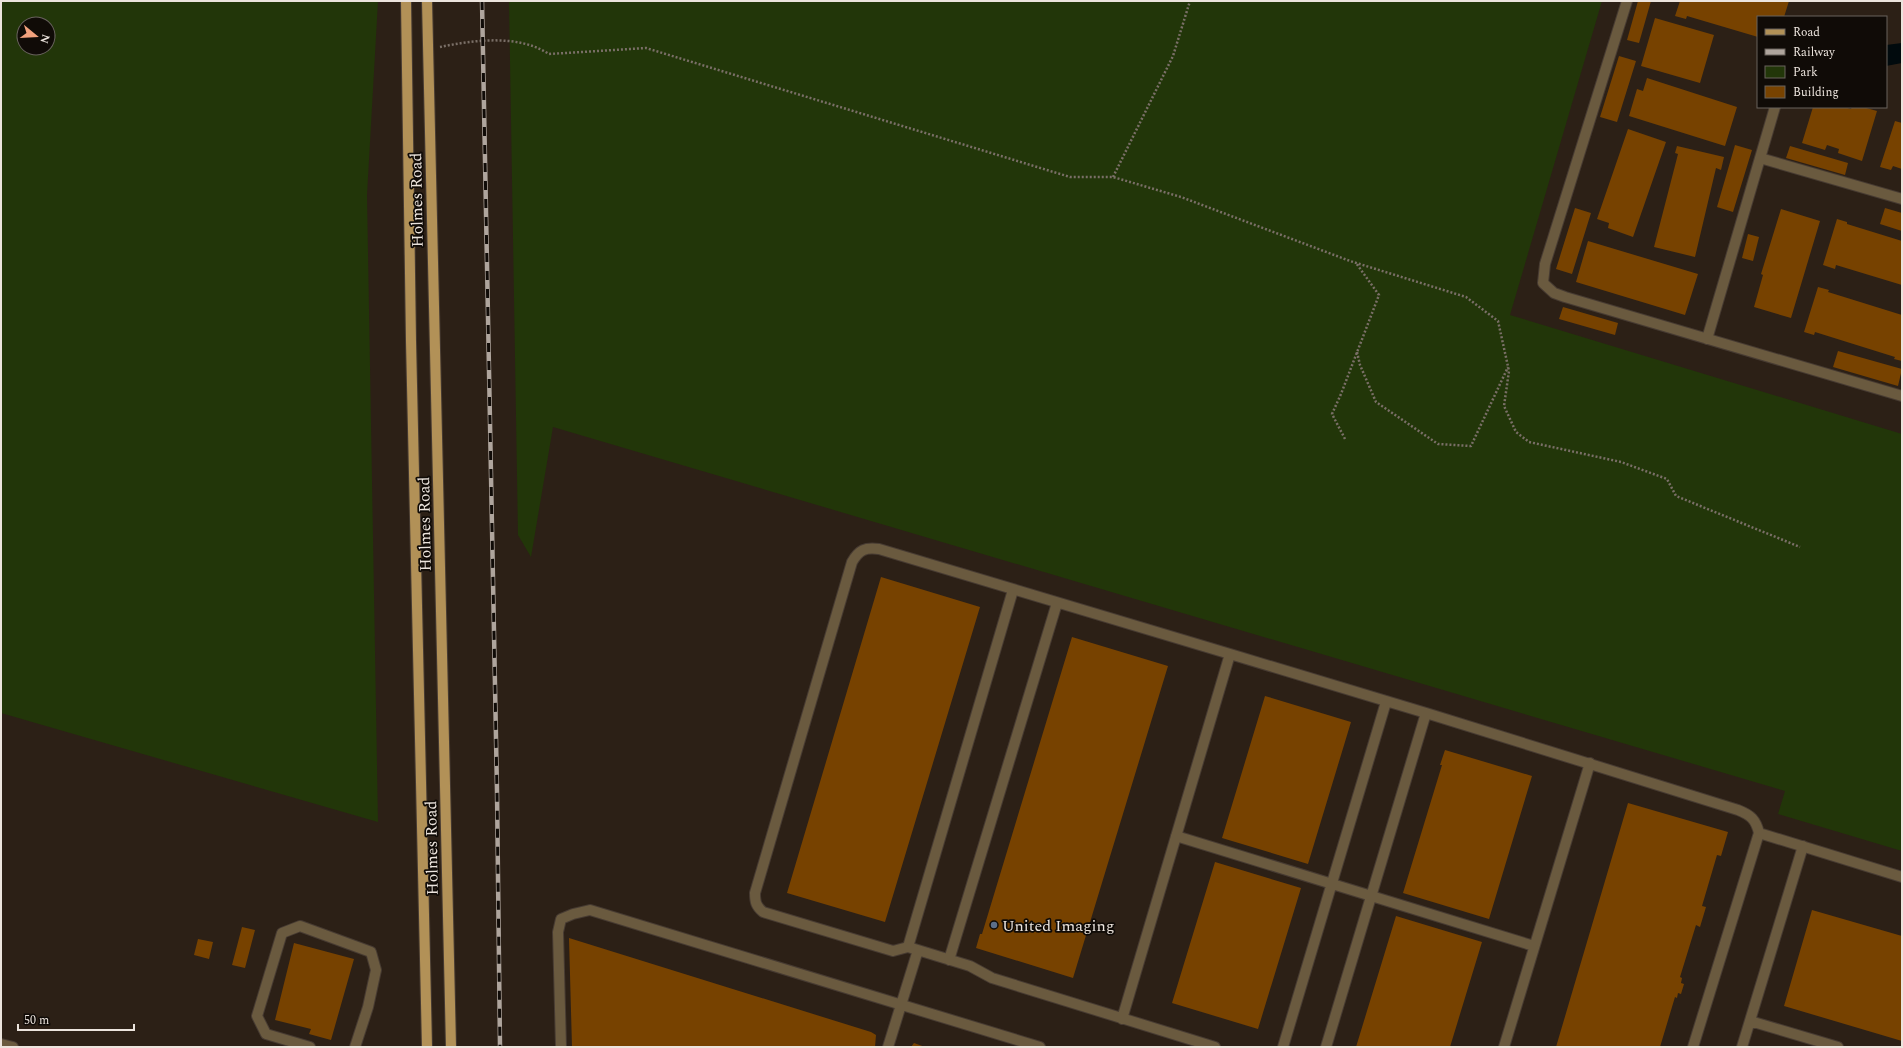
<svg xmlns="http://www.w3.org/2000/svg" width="1903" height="1048" font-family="Spectral,serif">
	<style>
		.green { fill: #223609; fill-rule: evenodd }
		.water { fill: #010a0d }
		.building { fill: #774200 }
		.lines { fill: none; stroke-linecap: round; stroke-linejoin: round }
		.minor-casing { stroke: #473b32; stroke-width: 12 }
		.major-casing { stroke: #473b32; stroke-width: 12 }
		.path { stroke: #7a6f67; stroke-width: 2.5; stroke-dasharray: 2 2; stroke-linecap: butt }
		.minor { stroke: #6a5a3f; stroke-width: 10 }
		.major { stroke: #b29157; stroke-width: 10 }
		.rail-casing { stroke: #afa59d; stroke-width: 4.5 }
		.rail { stroke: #100b07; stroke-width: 3; stroke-dasharray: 9; stroke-linecap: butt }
		.service-dot { fill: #5c6f8a; stroke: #100b07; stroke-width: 1.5 }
		.labels { text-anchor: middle; stroke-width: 3.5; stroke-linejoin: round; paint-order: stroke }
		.street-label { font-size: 16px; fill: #ece4dd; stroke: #100b07 }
		.poi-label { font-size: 16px; fill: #ece4dd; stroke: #100b07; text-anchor: start }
	</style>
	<rect width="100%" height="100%" fill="#2c2016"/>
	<path class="green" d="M1,1H378L367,195L378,822L1,713ZM24,24H48V48H24Z
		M509,1H1602L1510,315L1902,434V851L1778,814L1785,791L553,427L531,557L518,535Z"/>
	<path class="water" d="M1902,43V63L1886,66V45Z"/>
	<path class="building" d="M1638,1H1651L1639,43L1627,40Z
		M1680,1H1789L1784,17H1758V37L1687,16L1686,19L1675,16Z
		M1655,18L1714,35L1700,83L1641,66Z
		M1619,56L1636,61L1617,122L1600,117Z
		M1647,78L1737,107L1725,146L1629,116L1637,89L1643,91Z
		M1813,107H1844L1851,109L1852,107H1863L1877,111L1862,161L1838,153L1839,149L1827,145L1825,150L1802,143Z
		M1895,121L1902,123V169L1893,166L1891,170L1880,167Z
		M1628,129L1666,142L1633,237L1608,228L1609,223L1597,219Z
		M1735,145L1752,150L1733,212L1717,207Z
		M1677,146L1724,157L1721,170L1716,168L1695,257L1654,247L1678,154L1675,153Z
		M1790,146L1848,163L1845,175L1786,158Z
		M1575,208L1591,213L1572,274L1556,269Z
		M1885,208L1902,213V231L1880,224Z
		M1781,209L1820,221L1791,318L1754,307L1763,275L1761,274Z
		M1837,219L1847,222V224L1902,241V285L1836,265L1835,269L1823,265Z
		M1748,234L1759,237L1753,261L1742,258Z
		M1588,241L1698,274L1685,315L1576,282Z
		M1818,287L1829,290L1828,292L1902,315V361L1894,359L1895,357L1815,332L1814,335L1804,332Z
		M1563,307L1618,323L1615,335L1559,319Z
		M1838,351L1902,369L1898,386L1833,367Z
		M881,577L980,607L885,922L787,893Z
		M1072,637L1168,666L1073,978L976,948L980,934H982Z
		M1265,696L1351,722L1308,864L1222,838Z
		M1445,750L1532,776L1489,919L1403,893L1442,765H1440Z
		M1628,803L1728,832L1721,856L1717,855L1702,906L1706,907L1700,927L1696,925L1680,977L1682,978L1681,983L1684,984L1681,994L1678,993L1677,998L1675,997L1660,1047H1556Z
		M1215,862L1301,888L1258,1029L1172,1003Z
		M1812,910L1902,936V1041L1784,1006Z
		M1396,916L1482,942L1450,1047H1356Z
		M242,927L255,930L245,968L232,965Z
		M569,938L871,1032L876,1035L875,1047H572Z
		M198,939L213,942L209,959L194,955Z
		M294,943L354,959L331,1040L309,1034L311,1029L275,1020Z
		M914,1043L925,1047H911Z"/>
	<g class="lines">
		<g class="minor-casing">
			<path id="minor" d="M1627,1L1545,264L1543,283L1554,293L1565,297L1902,396
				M1760,158L1902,199
				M1707,339L1775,107
				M1230,654L1426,713
				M1759,833L1902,877
				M1176,836L1534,946
				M908,947L1013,590
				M949,960L1057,603
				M1122,1019L1230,654L879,549C865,547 859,550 852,562L755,893C755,902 756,906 763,912L893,951L908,947L970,966L992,978L1215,1047
				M1750,1021L1838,1047
				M1,1044L13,1047
				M310,1047L266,1034L257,1016L282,933L300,926L371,952L376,970L368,1007L355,1047
				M561,1047L558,932L561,919L573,914L590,910L1040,1047
				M888,1047L918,950
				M1283,1047L1386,702
				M1326,1047L1426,713L1738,810C1751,815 1756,820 1759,833L1693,1047
				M1504,1047L1590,763
				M1742,1047L1803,846"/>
		</g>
		<g class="major-casing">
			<path id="major" d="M406,1L411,341L427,1047
				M427,1L451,1047"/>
		</g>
		<path class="path" d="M440,47C474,40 518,34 549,54L646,48L1070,177H1113L1181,197L1350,261L1466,297L1498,321L1509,371L1504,406L1516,432L1529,442L1621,462L1667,479L1676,496L1800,547
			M1113,177L1173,56L1190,1
			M1357,352L1360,365L1376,402L1438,444L1471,446L1508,367
			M1345,439L1332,414L1341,394L1379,295L1356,263"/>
		<use href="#minor" class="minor"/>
		<use href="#major" class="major"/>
		<g class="rail-casing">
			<path id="rail" d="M482,1L497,791L500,1047"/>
		</g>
		<use href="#rail" class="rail"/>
	</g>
	<circle class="service-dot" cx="994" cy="925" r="4"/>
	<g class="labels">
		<g class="street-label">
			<text transform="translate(416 200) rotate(-91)" y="6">Holmes Road</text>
			<text transform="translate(424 524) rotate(-91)" y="6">Holmes Road</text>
			<text transform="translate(431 848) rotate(-91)" y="6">Holmes Road</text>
		</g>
		<g class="poi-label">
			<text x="1002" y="931">United Imaging</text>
		</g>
	</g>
	<rect width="1903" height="1048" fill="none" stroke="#ece4dd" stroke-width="4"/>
	<rect x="1757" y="16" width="130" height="92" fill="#100b07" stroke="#68625d"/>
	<rect x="1765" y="29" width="20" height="6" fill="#b29157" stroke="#68625d"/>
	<text x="1793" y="36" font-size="12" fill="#ece4dd">Road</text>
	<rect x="1765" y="49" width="20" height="6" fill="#afa59d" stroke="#68625d"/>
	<text x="1793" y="56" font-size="12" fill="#ece4dd">Railway</text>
	<rect x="1765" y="66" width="20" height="12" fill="#223609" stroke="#68625d"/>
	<text x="1793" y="76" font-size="12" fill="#ece4dd">Park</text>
	<rect x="1765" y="86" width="20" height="12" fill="#774200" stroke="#68625d"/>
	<text x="1793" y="96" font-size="12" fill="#ece4dd">Building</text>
	<g transform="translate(36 36) rotate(108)"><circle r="19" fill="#100b07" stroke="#68625d"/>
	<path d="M0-3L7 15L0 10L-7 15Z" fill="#f1a17d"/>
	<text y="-6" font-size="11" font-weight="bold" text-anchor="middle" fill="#ece4dd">N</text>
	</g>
	<path d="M18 1024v6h116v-6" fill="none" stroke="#ece4dd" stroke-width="2"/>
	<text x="24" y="1024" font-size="12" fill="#ece4dd" stroke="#100b07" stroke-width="3" paint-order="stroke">50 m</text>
</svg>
